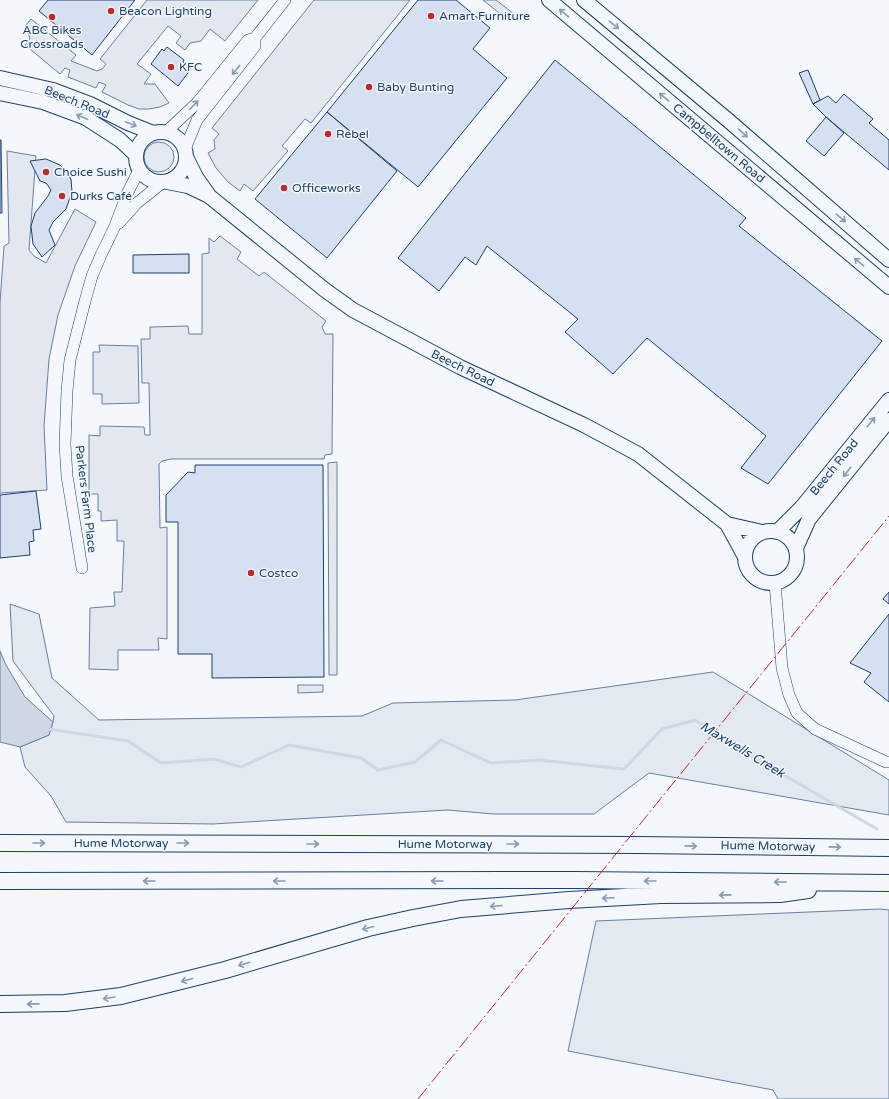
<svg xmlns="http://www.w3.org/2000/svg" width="889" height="1099" font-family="'Varela Round',sans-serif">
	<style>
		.green { fill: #e3e9f0; stroke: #687fa3 }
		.parking { fill: #e3e8f0; stroke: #687fa3 }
		.water { fill: #cfd7e4; stroke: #687fa3 }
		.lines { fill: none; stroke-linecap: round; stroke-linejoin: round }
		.stream { stroke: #cfd7e4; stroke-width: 3 }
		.building { fill: #d5e0f0; stroke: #1d3f73 }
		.minor-casing { stroke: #1d3f73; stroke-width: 12 }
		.major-casing { stroke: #1d3f73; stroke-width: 16 }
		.highway-casing { stroke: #1d3f73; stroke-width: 18 }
		.minor { stroke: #f4f7fb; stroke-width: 11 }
		.major { stroke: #f4f7fb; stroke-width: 14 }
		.highway { stroke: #f4f7fb; stroke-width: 16 }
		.power { stroke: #c62828; stroke-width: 1; stroke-dasharray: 14 3 2 3; stroke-linecap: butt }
		.oneway { stroke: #889bb7 }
		.poi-dot { fill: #c62828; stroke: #f4f7fb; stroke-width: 1.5 }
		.labels { text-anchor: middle; stroke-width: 3; stroke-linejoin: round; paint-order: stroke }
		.poi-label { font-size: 12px; fill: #1d3f73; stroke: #f4f7fb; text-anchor: start }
		.street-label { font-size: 12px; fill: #1d3f73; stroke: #f4f7fb }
		.water-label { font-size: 13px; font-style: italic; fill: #1d3f73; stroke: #f4f7fb }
	</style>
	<rect width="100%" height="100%" fill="#f4f7fb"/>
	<path class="green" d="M144 157a15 15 0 1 1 30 0a15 15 0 1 1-30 0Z
		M10,604L39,614L52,678L99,720L362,716L393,703L515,700L713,672L889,780V815L649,773L594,814H493L448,810L213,824L66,822L51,796L25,767L20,747L49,735L53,722L54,716L13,661Z
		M880,909L889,910V1099H778L773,1090L568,1051L596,921Z"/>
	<path class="parking" d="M147,0H258L225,41L210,29L201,41L190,43L185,50L176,43L181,36L168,26L137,64L151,74L144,84H155L169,103L160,107L149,109H139L128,105L102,92L106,85L99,82L96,88L68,77L70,70L65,68L60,74L25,45L30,39L26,25L31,19L76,55L71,61L97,71L102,69L106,64L100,59Z
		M314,0H410L311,123L305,119L282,146L288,151L253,191L244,184L240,191L228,182L216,168L208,153L215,149L214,140L219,134L212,128Z
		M483,0H496L514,14L509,21Z
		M7,151L36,156L29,250L34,256L46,263L75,209L96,222L75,266L58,315L49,359L44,426L47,490L0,493V303L4,246L9,243Z
		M220,236L241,252L237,259L259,276L264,272L326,321L322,327L325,334H333L332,454L325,455L324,459H171L162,461L159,464L160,528L167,527V639L158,638L159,650H118V670L89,669L90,608L115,606L114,592H122L124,541H117V520L101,521V511H98V494H89V435L100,436V426L144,427L145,435H150L149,383H142L141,339H150V327L188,326L189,334H202V254L209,253V238L214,242Z
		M99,345L138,346L139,403L102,404V394H93V352H100Z
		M337,462V675H329L328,463Z
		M298,685H323V692L298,693Z"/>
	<path class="water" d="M0,651L6,665L25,697L53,722L49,735L20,747L0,742Z"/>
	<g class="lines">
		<path class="stream" d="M48,729L128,741L161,763L214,759L241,767L289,745L361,758L378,770L415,762L441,740L491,763L538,760L624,769L662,729L695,720L758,760L877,829"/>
	</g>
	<path class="building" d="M48,0H135L92,55L39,11Z
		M418,0H456L490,28L473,49L507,78L418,187L327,112Z
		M167,47L184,60L183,62L191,69L178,86L151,64L162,49L164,51Z
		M555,60L746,218L739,226L882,341L768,484L741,468L766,436L647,338L613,374L565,332L578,319L487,246L476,265L465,257L439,291L398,258Z
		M808,70L820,100L813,104L799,73Z
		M844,94L873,119L869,123L889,140V170L826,117L813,104L828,96L836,103Z
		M327,112L397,171L327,258L255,199Z
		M826,117L844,133L824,156L806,141Z
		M0,140H1L2,213H0Z
		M46,159L60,165L71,179L72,192L66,209L53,222L49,230L55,245L42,257L33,244L31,226L35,213L48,196L51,190L46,183L40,181L30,161Z
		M189,254V273H133V255Z
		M195,465H323L324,677L212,678V654H178V522H166V495L188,472L195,473Z
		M36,491L41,529L33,530L34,541L29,542L30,555L0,558V495Z
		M889,592V604L883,599Z
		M889,614V702L864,682L871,673L850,663Z"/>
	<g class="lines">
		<g class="minor-casing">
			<path id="minor" d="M166,132L197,103L248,40L255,38L285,0
				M185,149L197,120L255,46V38
				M119,223L137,203L162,183
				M82,568L67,476L65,444L67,391L70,360L85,301L92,276L101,255L115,226L127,194L139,170
				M775,583L782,668L789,695L797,713L815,729L886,762H889"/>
		</g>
		<g class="major-casing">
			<path id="major" d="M549,0L889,287
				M584,0L729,121L889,260
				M0,78L53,90L90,104L128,123L153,133
				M0,93L43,102L86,118L120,140L136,155
				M136 157a25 25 0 1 1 50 0a25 25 0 1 1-50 0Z
				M186,157L196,177L208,194
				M167,182L188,186L209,196L325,290L353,310L460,367L584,425L638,454L727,524L745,557
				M727,524L762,532
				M745 557a26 26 0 1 1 52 0a26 26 0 1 1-52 0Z
				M777,532L802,507L889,400
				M796,548L809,519L889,420"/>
		</g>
		<g class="highway-casing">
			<path id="highway" d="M0,843L638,845L889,848
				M0,881L575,880L889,883
				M0,1004L65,1003L121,996L225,970L368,928L413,918L461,909L569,900L661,895L780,894L808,890"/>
		</g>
		<use href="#minor" class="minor"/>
		<use href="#major" class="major"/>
		<use href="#highway" class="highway"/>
		<path class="power" d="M418,1099L889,516"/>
	</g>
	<defs><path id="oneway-shaft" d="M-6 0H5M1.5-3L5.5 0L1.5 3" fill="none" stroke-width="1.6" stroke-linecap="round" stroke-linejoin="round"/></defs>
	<g class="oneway">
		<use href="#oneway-shaft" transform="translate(564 13) rotate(-140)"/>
		<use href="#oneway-shaft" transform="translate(614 25) rotate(40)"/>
		<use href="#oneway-shaft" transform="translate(236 70) rotate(128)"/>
		<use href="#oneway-shaft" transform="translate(664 97) rotate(-140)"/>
		<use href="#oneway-shaft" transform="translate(194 105) rotate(-46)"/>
		<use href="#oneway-shaft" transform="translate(82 117) rotate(-157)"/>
		<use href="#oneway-shaft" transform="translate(131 124) rotate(22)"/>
		<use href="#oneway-shaft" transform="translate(743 133) rotate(41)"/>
		<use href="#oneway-shaft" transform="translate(841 218) rotate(41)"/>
		<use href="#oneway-shaft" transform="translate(859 262) rotate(-140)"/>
		<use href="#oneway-shaft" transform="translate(871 422) rotate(-51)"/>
		<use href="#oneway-shaft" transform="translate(847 472) rotate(129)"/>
		<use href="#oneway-shaft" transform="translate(39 843)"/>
		<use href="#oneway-shaft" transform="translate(183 843)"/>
		<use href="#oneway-shaft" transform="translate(313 844)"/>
		<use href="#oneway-shaft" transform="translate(513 844)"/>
		<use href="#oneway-shaft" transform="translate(691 846) rotate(1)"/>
		<use href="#oneway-shaft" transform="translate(835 847) rotate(1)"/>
		<use href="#oneway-shaft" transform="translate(149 881) rotate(180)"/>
		<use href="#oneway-shaft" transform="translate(279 881) rotate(180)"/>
		<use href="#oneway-shaft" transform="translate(437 881) rotate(180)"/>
		<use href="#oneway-shaft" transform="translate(650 881) rotate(-180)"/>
		<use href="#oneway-shaft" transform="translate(780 882) rotate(-180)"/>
		<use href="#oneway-shaft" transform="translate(725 895) rotate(179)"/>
		<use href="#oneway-shaft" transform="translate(608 898) rotate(177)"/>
		<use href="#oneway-shaft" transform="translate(496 906) rotate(175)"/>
		<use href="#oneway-shaft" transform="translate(368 928) rotate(166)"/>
		<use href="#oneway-shaft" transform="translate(244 964) rotate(163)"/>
		<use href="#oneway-shaft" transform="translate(187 980) rotate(165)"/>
		<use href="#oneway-shaft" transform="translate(109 998) rotate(171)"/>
		<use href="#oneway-shaft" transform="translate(33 1004) rotate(179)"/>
	</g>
	<g class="poi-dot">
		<circle cx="111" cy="11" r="4"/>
		<circle cx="431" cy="16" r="4"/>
		<circle cx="52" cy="17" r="4"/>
		<circle cx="171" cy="67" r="4"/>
		<circle cx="369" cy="87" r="4"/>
		<circle cx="328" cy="134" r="4"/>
		<circle cx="46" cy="172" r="4"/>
		<circle cx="284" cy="188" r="4"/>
		<circle cx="62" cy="196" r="4"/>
		<circle cx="251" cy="573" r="4"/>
	</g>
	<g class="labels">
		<g class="poi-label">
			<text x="119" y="15">Beacon Lighting</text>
			<text x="439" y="20">Amart Furniture</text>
			<text x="52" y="34" text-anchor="middle">ABC Bikes<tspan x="52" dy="14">Crossroads</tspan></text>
			<text x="179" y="71">KFC</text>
			<text x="377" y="91">Baby Bunting</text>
			<text x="336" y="138">Rebel</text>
			<text x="54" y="176">Choice Sushi</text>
			<text x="292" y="192">Officeworks</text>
			<text x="70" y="200">Durks Café</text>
			<text x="259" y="577">Costco</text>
		</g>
		<g class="street-label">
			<text transform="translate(77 102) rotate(22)" y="4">Beech Road</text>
			<text transform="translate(719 143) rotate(40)" y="4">Campbelltown Road</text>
			<text transform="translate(463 368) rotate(26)" y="4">Beech Road</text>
			<text transform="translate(834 467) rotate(-51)" y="4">Beech Road</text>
			<text transform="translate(86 499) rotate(83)" y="4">Parkers Farm Place</text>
			<text x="121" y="847">Hume Motorway</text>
			<text x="445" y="848">Hume Motorway</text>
			<text transform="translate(768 846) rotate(1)" y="4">Hume Motorway</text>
		</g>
		<g class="water-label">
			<text transform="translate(743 749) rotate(31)" y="5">Maxwells Creek</text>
		</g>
	</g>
</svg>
